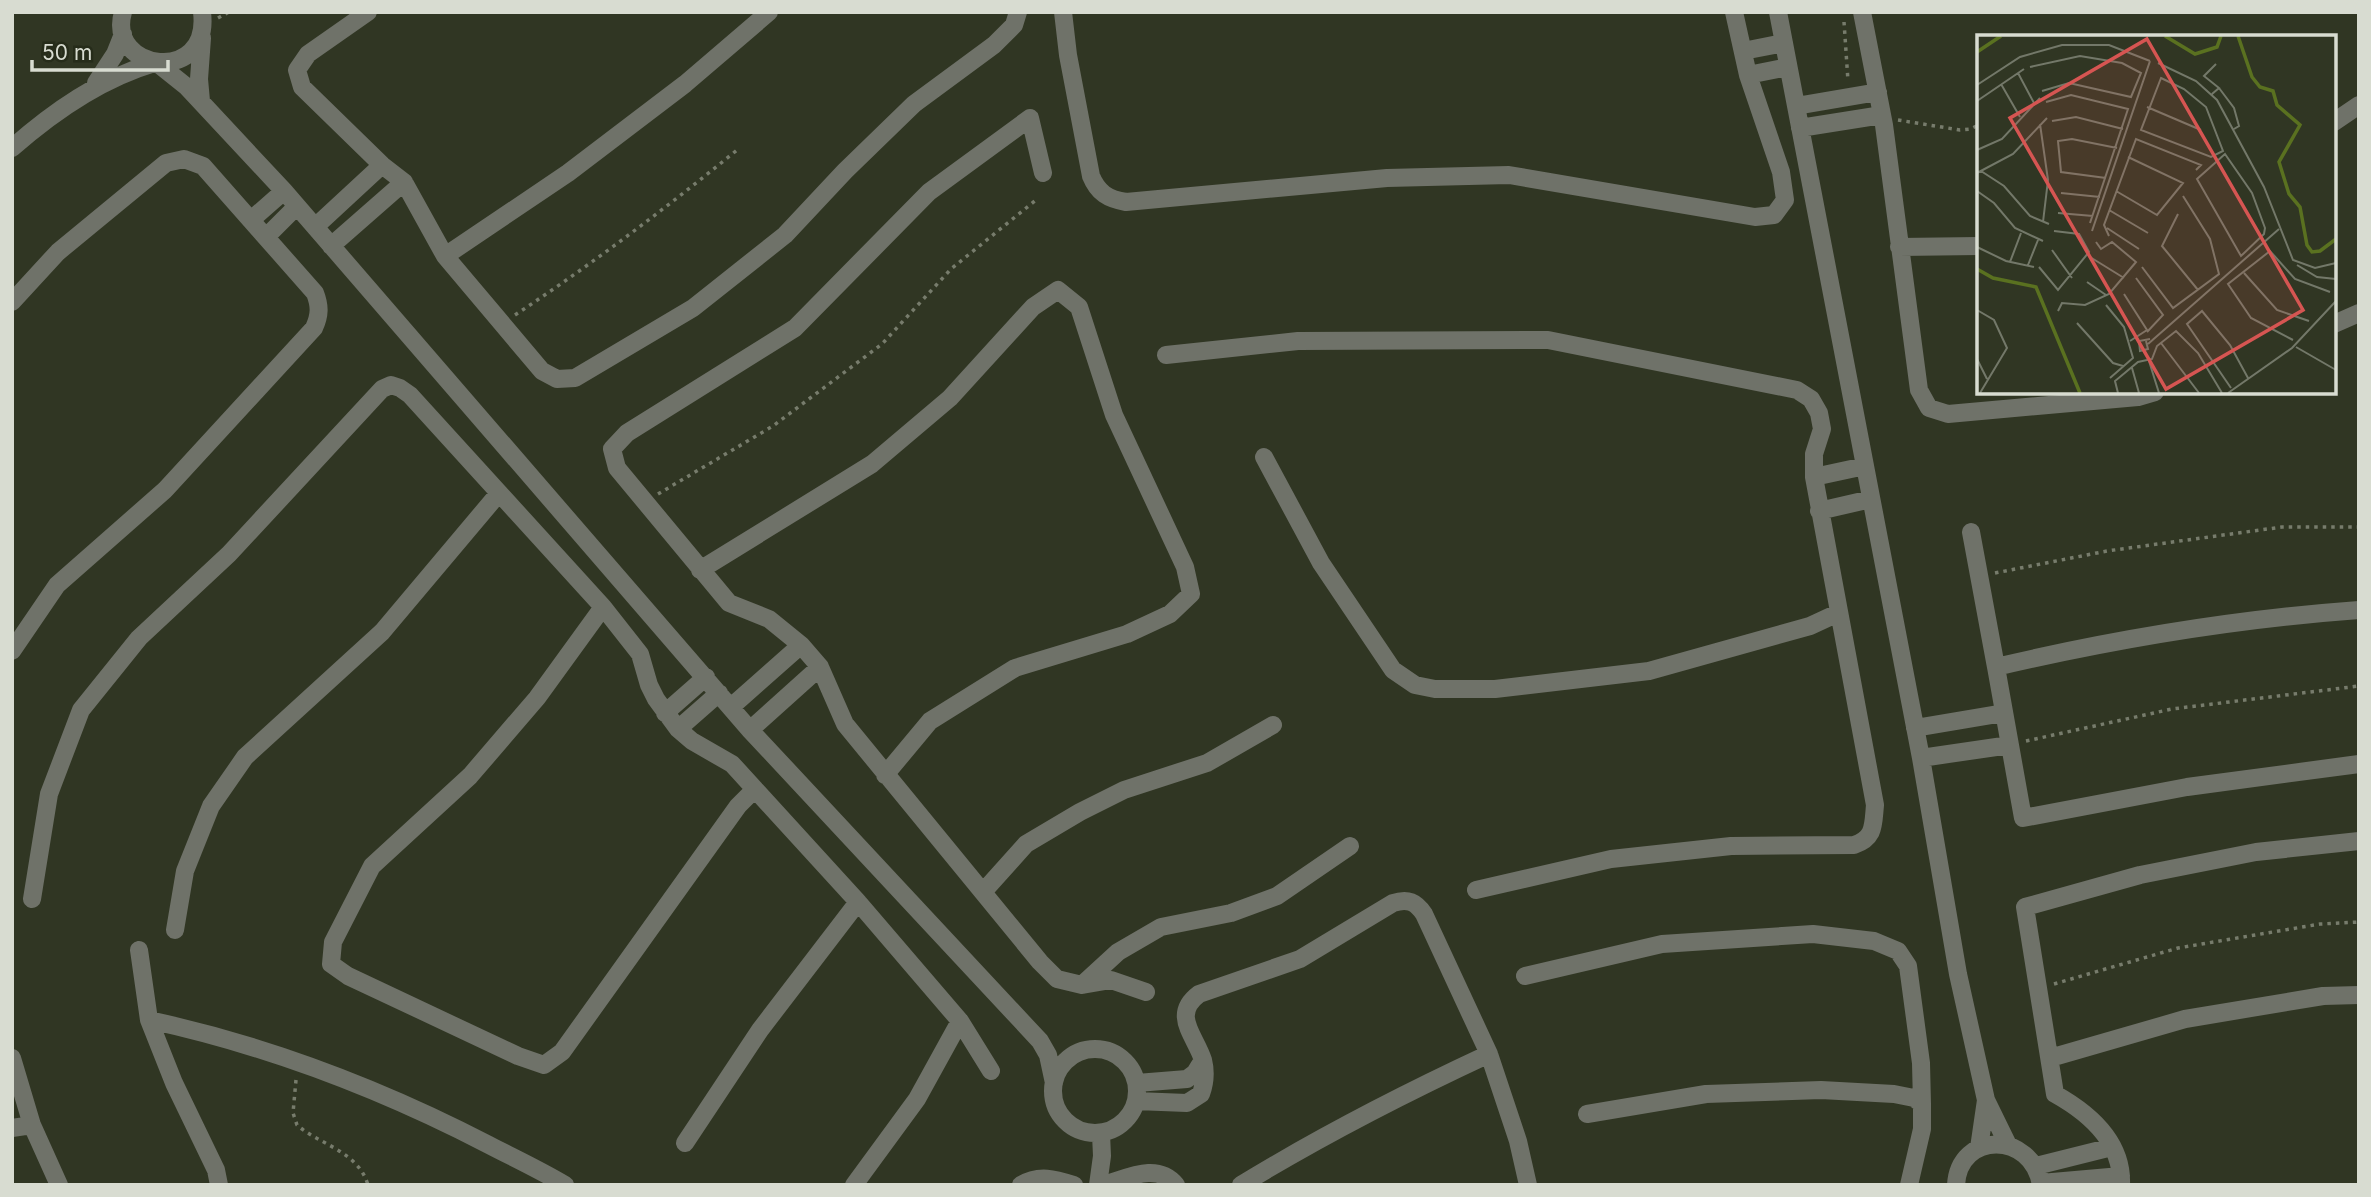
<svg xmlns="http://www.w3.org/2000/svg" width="2371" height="1197" font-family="Inter,sans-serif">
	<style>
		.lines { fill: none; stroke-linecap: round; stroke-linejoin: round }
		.path { stroke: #777c6c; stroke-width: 3.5; stroke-dasharray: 3.5 5; stroke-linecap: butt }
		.minor { stroke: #6f7269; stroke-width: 18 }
		.inset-river { fill: none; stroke: #5a7120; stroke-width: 3.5 }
		.inset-road { fill: none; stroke: #737869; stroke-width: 2 }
		.view { fill: #d65552; fill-opacity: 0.15; stroke: #d65552; stroke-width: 3.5 }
		.inset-edge { fill: none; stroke: #d8dcd1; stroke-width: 3.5 }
	</style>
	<rect width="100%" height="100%" fill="#303623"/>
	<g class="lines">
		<path class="path" d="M218,18L229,12
			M1844,22L1848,81
			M1898,120L1960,130L1970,129L1979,125
			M515,315C592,264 665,209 737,150
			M658,494L773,426L882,344L951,269L1036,200
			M1995,573L2107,551L2282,527H2359
			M2026,741L2172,709L2359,686
			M2054,984L2178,948L2320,924L2359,922
			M296,1080L293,1113L297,1125C320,1145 358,1151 368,1185"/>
		<path class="minor" d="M123,12C106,71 211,86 202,12
			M368,12L308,54L297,70L302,87L382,165L404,182L445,256L542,371L557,379L575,378L693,308L785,235L845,171L914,104L994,45L1014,25L1018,12
			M1063,12L1068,55L1091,176C1098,193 1108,199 1126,202L1387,178L1509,175L1755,217L1774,215L1785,200L1781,172L1748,75L1734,12
			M1778,12L1921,758L1958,974L1986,1100L2008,1145
			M1862,12L1884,125L1919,390L1929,408L1948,414L2138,397L2155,392
			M1743,51L1784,43
			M157,63L187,87L284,191L750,730L1040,1041L1048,1055L1054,1083
			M1748,75L1788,67
			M96,83L115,54L123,34
			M201,101L199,79L202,38
			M1796,106L1878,92
			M2334,122L2359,105
			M1800,128L1882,115
			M12,148C54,111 100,79 154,63
			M1043,173L1030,118L929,192L795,328L627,433L612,449L617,468L729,603L769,619L801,645L820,667L845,724L1040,962L1057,979L1082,985L1111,980L1146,992
			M251,220L284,191
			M315,227L382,165
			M266,237L297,206
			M331,246L404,182
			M1899,247L1979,246
			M445,256L568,173L685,84L769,12
			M12,302L58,252L166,163L184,159L203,166L315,293C320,306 320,315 314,328L165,490L57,585L12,651
			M2334,324L2359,313
			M1166,355L1298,341L1548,340L1797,390L1811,399L1819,413L1822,429L1814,454V477L1875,805C1873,825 1875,838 1854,845L1731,846L1611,859L1476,890
			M1264,457L1321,563L1393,670L1415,685L1435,689H1495L1649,671L1810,626L1838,613
			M1814,477L1865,466
			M1819,511L1871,499
			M1971,532L1996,667
			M700,570L872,464L950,398L1033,307L1058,290L1079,307L1114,415L1185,567L1191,594L1170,614L1127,634L1015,668L930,721L885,775
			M603,607L537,698L470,776L372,866L333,942L331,964L348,976L518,1056L544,1065L562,1052L738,806L755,789
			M2359,610C2236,619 2115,639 1996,667L2023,818L2187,787L2359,764
			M731,707L801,645
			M665,713L706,677
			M1915,728L2004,713
			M678,729L719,693
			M750,730L820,667
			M1921,758L2010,745
			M983,892L1026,844L1080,812L1124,790L1207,763L1273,725
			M32,899L49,794L81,710L139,638L229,554L382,389L391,385L400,388L410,395L603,607L640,654L649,685L656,699L678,729L692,741L732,764L858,902L960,1021L991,1071
			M175,930L185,871L211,806L245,757L382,632L499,493
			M139,950L149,1020L174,1083L216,1170L219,1185
			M1525,976L1662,944L1813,934L1874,941L1898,951L1908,966L1921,1063L1922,1104
			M1082,985L1118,952L1161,927L1231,913L1277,896L1350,846
			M149,1020C269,1046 381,1089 489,1145C514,1158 540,1170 565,1185
			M1053 1091a42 42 0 1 1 84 0a42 42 0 1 1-84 0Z
			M12,1058L32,1125L59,1185
			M2050,1058L2185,1019L2323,996L2359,995
			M1137,1083L1187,1079L1195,1073L1203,1060
			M1136,1101L1187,1103L1201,1094C1205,1083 1206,1072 1203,1060C1195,1035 1171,1015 1199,994L1300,959L1393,903C1408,898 1416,902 1424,914L1489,1054L1518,1141L1528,1185
			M1587,1114L1706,1094L1821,1090L1894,1094L1914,1098L1922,1104V1129L1909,1185
			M12,1128L32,1125
			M685,1143L760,1030L858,902
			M1979,1148L1986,1100
			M2036,1166L2112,1147
			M2041,1183L2121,1176
			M854,1185L917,1099L960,1021
			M1021,1185C1039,1174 1055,1179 1074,1185
			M1098,1185L1102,1156L1101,1134
			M1104,1185C1128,1178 1157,1162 1176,1185
			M1241,1185C1321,1136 1403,1094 1489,1054
			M1956,1185C1959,1131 2032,1131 2041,1185
			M2121,1185C2123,1142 2089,1113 2055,1094L2025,907L2140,875L2256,852L2359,841"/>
	</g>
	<g transform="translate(1977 35)">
		<rect width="359" height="359" fill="#303623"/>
		<path class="inset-river" d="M188,1L218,19L240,12L244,1M261,1L275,42L283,52L296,56L300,70L323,90L302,127L312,159L323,172L330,210L335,217L343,216L359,204M0,17L24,1M0,234L16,243L59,252L103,358"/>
		<path class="inset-road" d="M181,28L219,46L240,65L287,152L316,225L338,233L359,228M53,32L103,21L145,28L164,38L154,62L92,48L65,56M41,38L57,68M184,43L207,54L229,72L246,116L234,122L164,95ZM24,49L43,82M0,50L43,22L85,10H132L173,26M242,53L257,73L262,91L257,94M235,59L242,53L227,41L239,29M0,66L47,34M69,67L94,60L151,74L113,188M170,72L224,95M75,86L99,82L146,94M63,89L71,145L66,187M0,115L25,104L63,63M248,119L275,158L288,193L287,199L264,221L220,144ZM4,136L27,151L53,181L72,189M0,138L36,119L70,83M129,143L84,137L81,106L95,104L140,113M0,156L17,168L38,193L66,206M139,156L180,180L206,148L151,122M84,158L123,162M132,175L171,198M81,178L116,181M201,179L185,211L221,255M130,193L162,214M115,196L173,26M132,201L127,190L159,104L224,130L219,135M0,212L29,226L57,232M75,215L95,243M113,222L147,243M33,227L44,198M51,230L61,205M320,230L340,242L359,244M62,232L81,255L112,217L102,199L77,196M165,232L196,273L242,239L233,204L206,161M267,238L300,275L332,286M159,243L186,280L170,297M110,247L129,260M147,259L170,295L153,306M129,270L147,292L156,323L133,343M0,275L17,285L30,313L3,358M81,276L85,268L108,270L132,259L159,227L135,207L124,214L119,207M100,288L136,328L146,331M316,305L274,283L251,249L293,216L318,244L353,257M169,306L171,314L163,316L162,306L173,304M184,308L222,358M171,309L302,194M319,312L359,335M0,324L10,344M172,326L182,358M155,333L162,358M254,353L210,289L225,276L253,310L271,343M141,358L138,346L161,327L175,324L180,311L199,296L221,318L245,358M251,358L315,313L359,266"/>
		<path class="view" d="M170,4L326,275L189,354L33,83Z"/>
		<rect width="359" height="359" class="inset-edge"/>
	</g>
	<rect width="2371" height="1197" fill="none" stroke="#d8dcd1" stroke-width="28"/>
	<path d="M32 60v10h136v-10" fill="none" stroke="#d8dcd1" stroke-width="3.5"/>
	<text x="42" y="60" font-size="21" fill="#d8dcd1" stroke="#262c1a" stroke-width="5" paint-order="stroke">50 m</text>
</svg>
